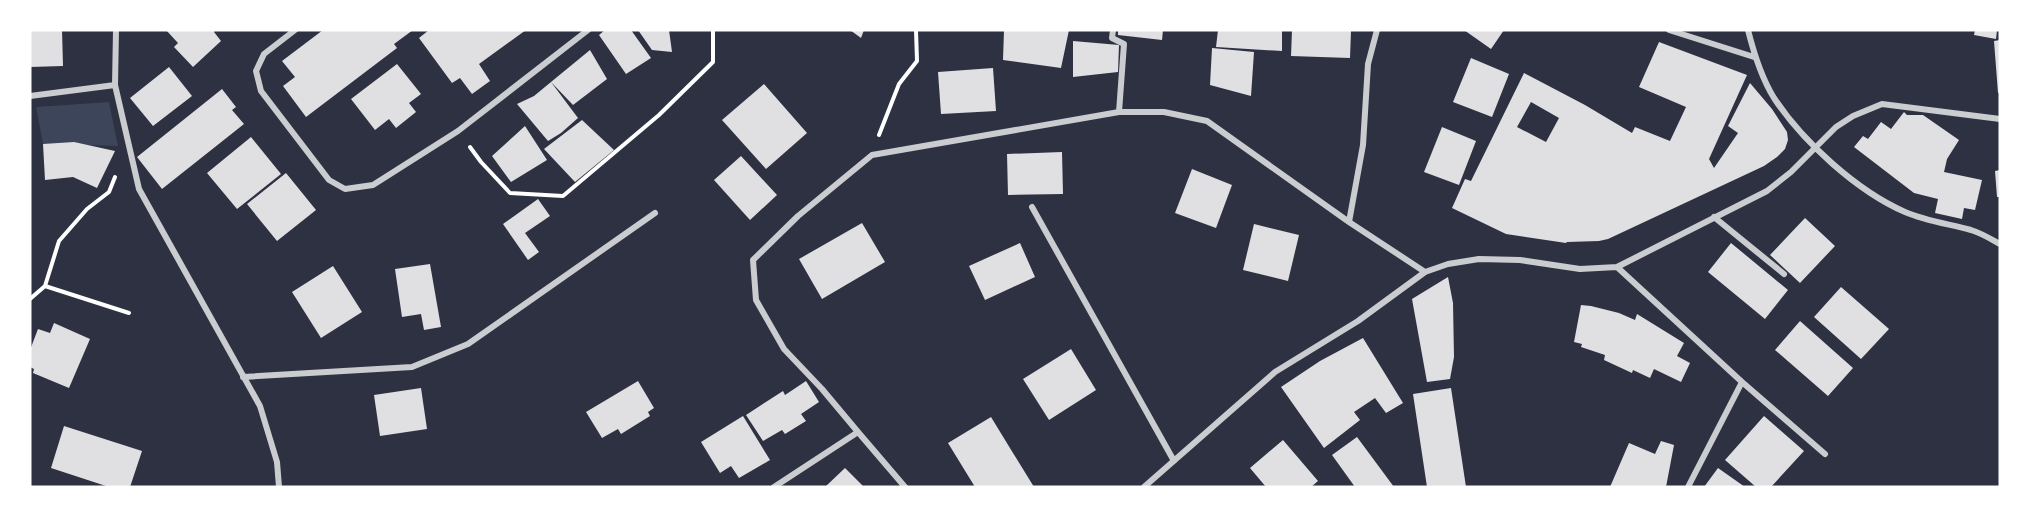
<svg xmlns="http://www.w3.org/2000/svg" width="2030" height="517" font-family="Quicksand,sans-serif">
	<style>
		.green { fill: #3c4559 }
		.building { fill: #e0e0e3; fill-rule: evenodd }
		.lines { fill: none; stroke-linecap: round; stroke-linejoin: round }
		.path { stroke: #fff; stroke-width: 4 }
		.minor { stroke: #caccd0; stroke-width: 6 }
	</style>
	<rect width="100%" height="100%" fill="#2d3142"/>
	<path class="green" d="M109,102L118,146L43,144L36,107Z"/>
	<path class="building" d="M30,30H62L63,66L30,67Z
		M166,30H215L214,32L221,41L193,67L174,47L178,43Z
		M323,30H413L394,44L397,48L306,117L283,86L295,77L282,61Z
		M429,30H526L479,64L490,81L472,94L460,78L452,83L419,38Z
		M605,30H631L651,58L626,74L599,35Z
		M638,30H669L672,52L652,50Z
		M850,30H864L861,38Z
		M1004,30H1069L1061,68L1003,60Z
		M1118,30H1163L1162,40L1118,35Z
		M1218,30H1282V51L1216,47Z
		M1292,30L1351,31L1350,58L1291,56Z
		M1464,30H1504L1491,49Z
		M1975,30H1997L1996,39L1974,35Z
		M2000,40V93H1998L1994,41Z
		M1073,41L1119,45L1118,72L1073,77Z
		M1659,42L1747,75L1709,159L1714,168L1738,133L1728,126L1750,83L1772,109L1787,132L1788,140L1785,149L1777,157L1764,166L1608,239L1599,241L1567,242L1566,243L1506,234L1452,208L1465,179L1471,181L1524,73L1585,105L1632,133L1635,127L1670,141L1686,107L1639,87ZM1531,102L1559,118L1546,142L1517,127Z
		M1212,48L1254,52L1251,96L1210,85Z
		M590,50L607,79L573,105L551,82Z
		M1471,58L1509,74L1492,117L1453,102Z
		M397,64L421,94L409,103L416,112L396,128L389,119L375,130L351,99Z
		M169,67L192,96L153,126L130,98Z
		M993,68L996,111L941,114L938,72Z
		M551,82L578,118L561,133L548,141L517,104L534,96Z
		M764,84L807,133L766,169L722,120Z
		M222,89L236,107L232,110L244,124L162,189L137,157Z
		M1904,112L1907,115H1923L1959,140L1947,159L1944,172L1982,180L1975,210L1964,208L1962,219L1935,213L1938,199L1914,193L1854,147L1863,136L1868,139L1881,122L1891,129Z
		M582,120L614,150L575,182L544,149Z
		M525,126L547,160L511,182L492,156Z
		M1442,127L1476,141L1459,185L1424,172Z
		M251,137L281,174L237,209L207,173Z
		M74,142L115,151L97,188L73,177L45,180L43,144Z
		M1062,152L1063,194L1008,195L1007,154Z
		M741,156L777,195L750,220L714,180Z
		M1192,169L1232,185L1216,228L1175,213Z
		M2000,170V197H1997L1995,171Z
		M286,173L316,210L277,241L247,204Z
		M538,199L550,216L525,233L539,252L528,260L503,224Z
		M1805,218L1835,246L1800,283L1770,255Z
		M862,223L885,262L822,299L799,259Z
		M1254,224L1299,235L1288,281L1243,270Z
		M1020,243L1035,277L985,300L969,266Z
		M1731,243L1788,290L1765,319L1708,272Z
		M430,264L441,327L424,330L421,314L402,317L395,269Z
		M333,266L362,312L321,338L292,292Z
		M1448,277L1453,303L1454,357L1450,379L1427,382L1412,299Z
		M1841,287L1889,329L1861,359L1814,317Z
		M1581,305L1591,306L1619,313L1635,320L1637,314L1684,343L1677,356L1690,363L1681,382L1654,369L1650,378L1633,370L1632,373L1604,360L1605,355L1581,347L1582,344L1574,342Z
		M1800,321L1853,368L1828,396L1775,350Z
		M54,323L90,339L69,388L33,373L34,369L30,367V350L38,329L50,333Z
		M1363,338L1403,403L1386,413L1375,398L1354,412L1360,420L1324,448L1281,387L1320,361Z
		M1071,349L1096,390L1049,420L1023,379Z
		M638,381L654,408L648,412L650,416L621,434L618,429L602,438L586,412Z
		M806,381L819,402L801,414L806,421L785,434L782,430L763,441L746,415L783,391L785,395Z
		M421,388L427,429L380,436L374,395Z
		M1451,388L1466,487H1427L1413,394Z
		M743,416L770,460L739,478L731,466L720,473L701,442Z
		M1764,416L1804,451L1771,487H1756L1725,460Z
		M991,417L1013,453L1034,487H975L948,443Z
		M64,426L142,451L130,487H109L51,468Z
		M1357,437L1394,487H1355L1332,455Z
		M1283,440L1318,481L1311,487H1266L1250,468Z
		M1661,441L1674,445L1666,487H1610L1629,443L1655,454Z
		M845,468L864,487H825Z
		M1718,468L1745,487H1704Z"/>
	<g class="lines">
		<path class="path" d="M879,135L899,84L917,61L916,30
			M470,147L481,162L510,193L563,196L659,115L713,62V30
			M45,286L129,313
			M30,299L45,286L59,241L87,209L109,192L115,177"/>
		<path class="minor" d="M116,30L115,85L139,189L260,406L277,462L279,487
			M295,30L264,54L256,71L261,91L329,180L345,189L373,185L458,131L588,30
			M1113,30L1112,38L1124,44L1119,112H1164L1207,121L1349,222
			M1377,30L1368,64L1363,145L1349,222L1425,272
			M1669,30L1754,57
			M1748,30C1754,54 1761,77 1774,98C1803,142 1857,191 1905,212C1926,221 1949,224 1971,230C1981,233 1991,239 2000,244
			M30,96L115,85
			M1032,207L1174,461
			M1714,217L1784,274
			M1617,267L1742,382L1688,487
			M243,377L412,367L468,344L655,213
			M1742,382L1825,454
			M858,432L822,389L784,349L756,300L753,260L798,216L872,155L1119,112
			M774,487L858,432L905,487
			M1144,487L1275,372L1358,321L1425,272L1448,264L1479,259L1520,260L1580,269L1617,267L1767,191L1791,172L1836,127L1853,116L1882,104L2000,119"/>
	</g>
	<rect width="2030" height="517" fill="none" stroke="#ffffff" stroke-width="63"/>
</svg>
